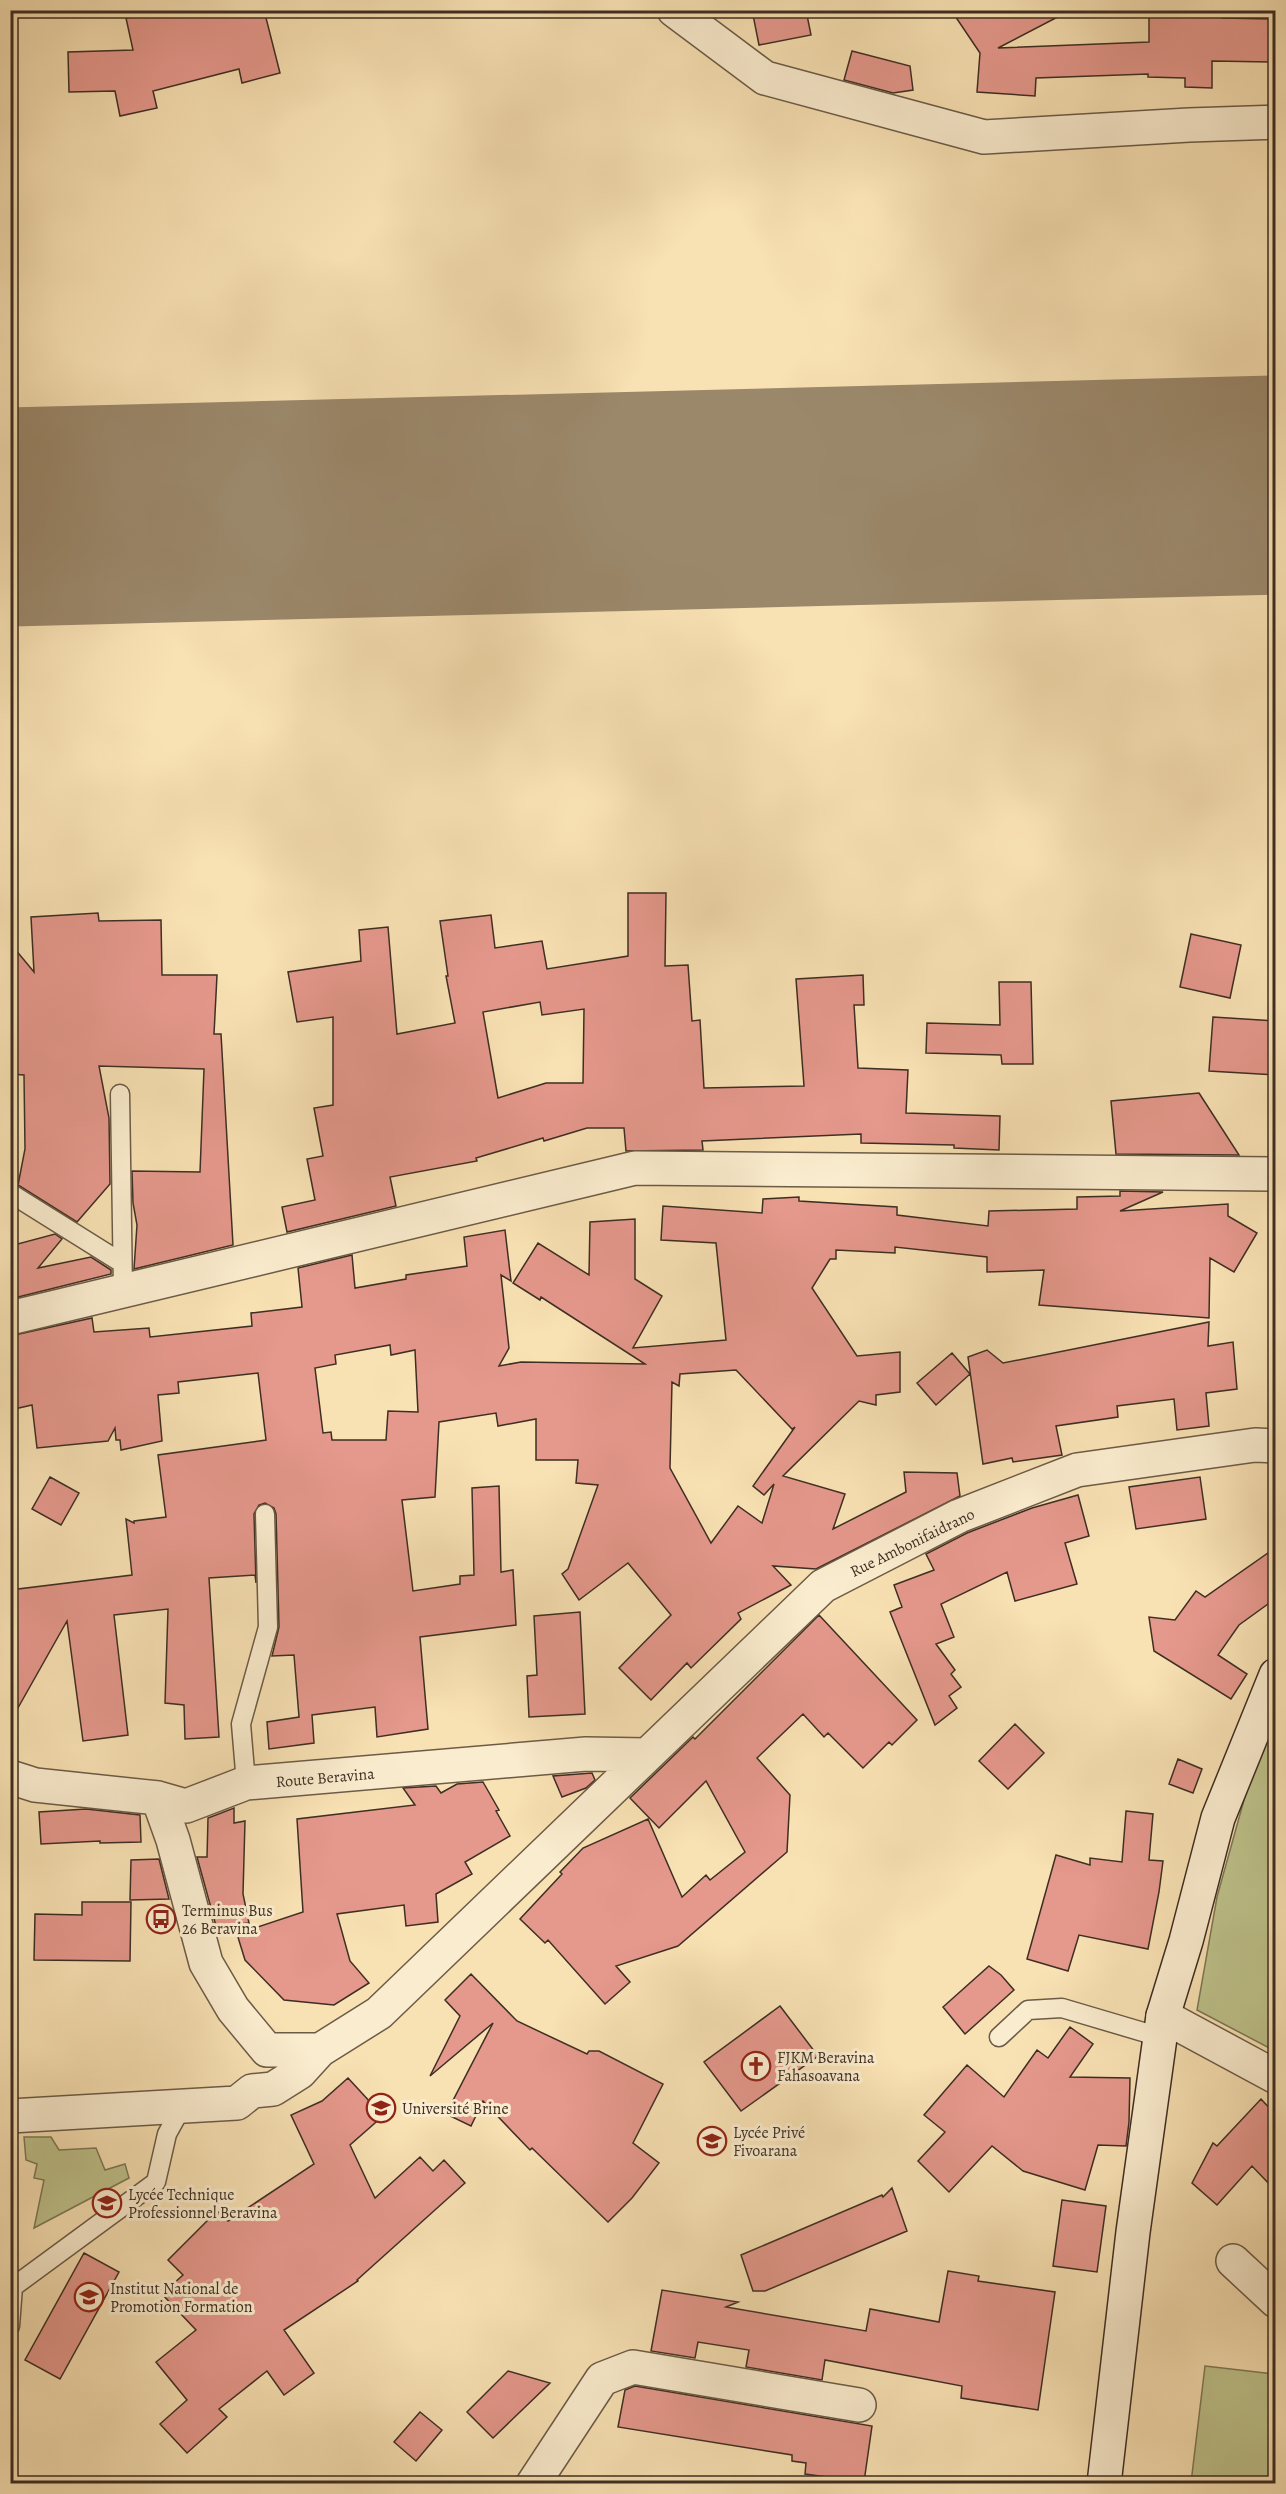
<svg xmlns="http://www.w3.org/2000/svg" width="1286" height="2494" font-family="Alegreya,serif">
	<style>
		.green { fill: #bec28b; stroke: #7e7857; stroke-width: 1.5 }
		.lines { fill: none; stroke-linecap: round; stroke-linejoin: round }
		.runway { stroke: #9b886b; stroke-width: 219 }
		.building { fill: #e5988c; stroke: #3e2e23; stroke-width: 1.5; fill-rule: evenodd }
		.lane-casing { stroke: #6c5b47; stroke-width: 21 }
		.street-casing { stroke: #6c5b47; stroke-width: 36 }
		.secondary-casing { stroke: #3e2e23; stroke-width: 36 }
		.lane { stroke: #faecce; stroke-width: 18 }
		.street { stroke: #faecce; stroke-width: 33 }
		.secondary { stroke: #faecce; stroke-width: 33 }
		.labels { text-anchor: middle; stroke-width: 6; stroke-linejoin: round; paint-order: stroke }
		.street-label { font-size: 16px; fill: #3e2e23; stroke: #faecce }
		.poi-label { font-size: 16px; fill: #3e2e23; stroke: #faecce; text-anchor: start }
	</style>
	<rect width="100%" height="100%" fill="#f8e1b3"/>
	<filter id="stains"><feTurbulence type="fractalNoise" baseFrequency=".00333" numOctaves="4"/><feColorMatrix values="0 0 0 0 .2 0 0 0 0 .09 0 0 0 0 .02 0 0 0 .5 -.17"/></filter>
	<radialGradient id="worn" r=".72"><stop offset=".6" stop-color="#630" stop-opacity="0"/><stop offset="1" stop-color="#630" stop-opacity=".3"/></radialGradient>
	<path class="green" d="M1275,1725V2051L1197,2010L1217,1897L1254,1764Z
		M24,2137H51L59,2150L96,2148L105,2170L125,2164L129,2178L34,2228L44,2180L34,2178L37,2164L26,2160Z
		M1205,2366L1275,2374V2483H1191Z"/>
	<g class="lines">
		<path class="runway" d="M10,517L1276,485"/>
	</g>
	<path class="building" d="M164,10H264L280,73L242,83L239,69L153,91L157,108L120,116L115,91L69,92L68,52L133,50L126,18Z
		M752,10H806L811,35L759,45Z
		M951,10H1071L998,48L1149,42V10H1222V18L1271,19V62L1212,61V88L1185,87V78L1148,77V74L1036,78L1035,96L977,92L980,53Z
		M852,51L910,66L913,90L893,93L844,80Z
		M628,893H666L665,966L688,965L692,1021L700,1020L704,1088L804,1086L796,979L863,975L864,1005H854L858,1068L908,1070L906,1113L1000,1116L999,1150L954,1148V1145L861,1143V1134L702,1141L703,1150L626,1151L624,1128H587L544,1141L543,1138L476,1158L477,1161L390,1177L396,1206L287,1232L282,1207L315,1200L307,1159L323,1156L314,1108L333,1105V1017L297,1022L288,972L361,961L359,930L388,927L397,1034L455,1023L446,976H448L440,921L491,915L495,948L542,941L547,969L628,956ZM540,1002L542,1015L584,1009L583,1083H546L498,1098L483,1012Z
		M98,913L99,921L161,920L162,975H217L214,1034H221L233,1245L134,1269L137,1225L133,1203L132,1171L200,1172L204,1069L99,1066L109,1118L110,1184L77,1222L18,1185L25,1149L24,1075L10,1074V943L34,972L31,917Z
		M1191,934L1241,945L1230,998L1180,987Z
		M999,982H1031L1033,1064H1002L1001,1055L926,1053L927,1023L1000,1025Z
		M1213,1017L1275,1021V1075L1209,1071Z
		M1199,1093L1239,1155L1116,1154L1111,1101Z
		M1120,1191L1163,1192L1120,1211L1228,1204V1216L1257,1233L1234,1272L1210,1258L1209,1318L1039,1305L1044,1270L987,1272V1257L895,1247V1253L836,1250V1259H830L812,1288L857,1356L900,1352V1392L876,1395V1405L859,1401L783,1476L845,1494L833,1529L906,1492L904,1472L957,1473L960,1496L816,1569L773,1566L791,1585L738,1613L741,1619L691,1668L687,1663L651,1700L619,1668L671,1615L628,1563L579,1600L562,1574L568,1569L598,1485L576,1483L578,1460H536V1419L498,1426L496,1413L439,1422L435,1497L402,1500L413,1591L460,1584V1576L474,1575L472,1488L499,1486L501,1572L513,1570L516,1625L420,1637L428,1729L377,1737L375,1707L312,1715L314,1743L269,1749L267,1722L299,1717L294,1655L272,1656L279,1627L276,1514L274,1508L265,1503L259,1505L254,1514L256,1583L255,1575L209,1578L219,1737L185,1739L184,1705L165,1703L168,1609L114,1615L128,1735L83,1741L67,1621L10,1722V1590L132,1575L126,1519L134,1523V1521L166,1517L158,1455L266,1440L258,1373L178,1382L179,1393L158,1395L162,1441L121,1450L120,1440H116L115,1428L108,1441L37,1448L32,1405L10,1410V1336L92,1318L94,1332L149,1328L150,1337L252,1326L251,1313L302,1307L298,1268L352,1255L355,1288L406,1279V1275L467,1266L464,1237L505,1230L511,1281L501,1275L509,1348L499,1366L521,1362L645,1364L541,1297L540,1300L513,1283L538,1243L589,1275L590,1222L635,1219V1279L662,1296L633,1348L726,1340L716,1243L661,1240L663,1206L762,1213L763,1199L799,1197V1201L897,1207V1215L988,1226L989,1211L1077,1209V1197L1120,1196ZM390,1345L391,1355L415,1350L418,1412L388,1411L386,1440H332L331,1432L323,1433L315,1368L336,1364L335,1355ZM736,1370L792,1429L795,1427L753,1486L764,1495L774,1484L762,1523L738,1506L711,1543L670,1468L672,1382L679,1386L680,1374Z
		M55,1234L62,1239L38,1268L91,1257L111,1270V1274L10,1299V1246Z
		M1209,1322L1208,1346L1233,1342L1237,1389L1206,1393L1209,1426L1177,1430L1174,1399L1117,1406L1118,1417L1056,1426L1062,1455L1013,1462L1012,1458L983,1464L968,1357L987,1350L1003,1363Z
		M952,1353L970,1374L936,1405L917,1383Z
		M50,1477L79,1493L61,1525L32,1509Z
		M1200,1477L1206,1519L1136,1529L1129,1487Z
		M1078,1495L1089,1536L1065,1543L1077,1584L1015,1601L1007,1572L941,1604L954,1637L936,1644L955,1670L951,1674L961,1687L949,1696L957,1708L935,1725L890,1612L902,1607L894,1585L934,1570L926,1554L967,1533L1032,1508Z
		M1275,1548V1599L1239,1625L1218,1655L1247,1674L1231,1699L1154,1651L1149,1617L1175,1620L1196,1591L1205,1597Z
		M580,1612L585,1714L529,1717L527,1676L537,1675L534,1616Z
		M819,1615L917,1720L892,1745L889,1742L863,1768L828,1733L824,1737L803,1714L757,1758L790,1795L787,1852L678,1946L616,1966L630,1982L605,2004L548,1940L545,1943L520,1919L562,1874L560,1872L583,1848L648,1819L682,1897L706,1875L710,1880L745,1852L706,1781L659,1828L630,1798L693,1737L695,1739Z
		M1015,1724L1044,1753L1008,1789L979,1761Z
		M1178,1759L1202,1769L1193,1793L1169,1784Z
		M592,1773L595,1780L586,1788L562,1797L553,1776Z
		M483,1782L499,1810L496,1811L510,1836L465,1862L472,1874L436,1894L438,1922L406,1926L404,1905L337,1914L350,1961L369,1983L334,2005L284,2000L245,1960L237,1934L303,1912L297,1819L415,1805L403,1788L436,1786L441,1793L457,1784Z
		M234,1808V1823L245,1821L243,1894L249,1923L216,1926L197,1857H207L208,1818Z
		M86,1809L140,1815L141,1842L100,1843V1841L41,1844L39,1812Z
		M1126,1811L1153,1814L1149,1860L1163,1861L1159,1892L1148,1949L1079,1935L1068,1971L1027,1959L1056,1855L1090,1865V1858L1122,1862Z
		M159,1859L169,1899L130,1900L131,1860Z
		M82,1902H131L130,1961L34,1960L35,1914L82,1915Z
		M989,1966L1001,1975L1014,1990L965,2034L943,2007Z
		M471,1974L517,2021L587,2054L589,2051H599L663,2084L633,2143L659,2163L632,2198L608,2222L532,2148L530,2150L483,2101L471,2126L446,2114L493,2023L430,2076L460,2016L445,2000Z
		M780,2006L818,2056L741,2111L704,2062Z
		M1070,2027L1093,2044L1070,2077L1130,2078L1129,2122L1126,2146L1098,2145L1085,2190L1023,2171L992,2146L949,2192L918,2161L945,2132L924,2115L967,2065L1004,2097L1037,2050L1048,2058Z
		M348,2078L383,2116L350,2145L375,2198L420,2157L433,2171L444,2160L465,2183L357,2280L358,2281L284,2330L314,2373L284,2395L267,2371L219,2409L227,2417L187,2453L160,2424L187,2400L156,2362L196,2330L162,2294L183,2275L168,2260L217,2211L228,2221L314,2164L291,2115L322,2101Z
		M1261,2099L1275,2114V2190L1252,2166L1217,2205L1192,2183L1213,2143L1217,2146Z
		M892,2188L907,2231L765,2291H753L741,2255L882,2195L883,2197Z
		M1062,2200L1106,2206L1097,2272L1053,2266Z
		M84,2253L119,2272L60,2379L25,2360Z
		M948,2271L979,2276L978,2281L1055,2292L1038,2410L961,2398L962,2386L825,2360L822,2380L746,2367L749,2350L698,2342L695,2358L651,2351L662,2290L738,2302L726,2307L866,2331L870,2309L939,2322Z
		M508,2371L550,2383L493,2438L467,2412Z
		M635,2386L872,2426L864,2482L805,2474L806,2463L792,2461V2455L618,2427L625,2390Z
		M420,2412L442,2430L416,2461L394,2442Z"/>
	<g class="lines">
		<g class="lane-casing">
			<path id="lane" d="M120,1094L123,1291
				M10,1193L122,1263
				M246,1783L241,1724L268,1627L265,1514
				M999,2037L1028,2010L1062,2008L1160,2037
				M10,2326L13,2287L156,2182L167,2134L183,2105"/>
		</g>
		<g class="street-casing">
			<path id="street" d="M674,10L765,78L984,137L1189,125L1276,122
				M10,1318L635,1168L1276,1174
				M10,1777L35,1785L158,1798L186,1806L246,1783L586,1754L647,1755
				M158,1798L173,1840L206,1963L233,2009L267,2050H320L379,2013L823,1586L959,1516L1077,1470L1255,1445L1276,1446
				M1163,2016L1276,2077
				M10,2116L237,2103L252,2091L273,2089L300,2072L320,2050
				M1233,2261L1276,2301
				M533,2484L602,2379L633,2367L859,2405"/>
		</g>
		<g class="secondary-casing">
			<path id="secondary" d="M1104,2484L1133,2232L1163,2016L1186,1941L1218,1818L1276,1675"/>
		</g>
		<use href="#lane" class="lane"/>
		<use href="#street" class="street"/>
		<use href="#secondary" class="secondary"/>
	</g>
	<defs>
		<g id="bus-ring" transform="scale(1.5)"><circle r="9.5" fill="#faecce" stroke="#8f2418" stroke-width="1.5"/><path d="M-5-6H5V4H4V6H2V4H-2V6H-4V4H-5ZM-3.5-4V0h7V-4ZM-3.5 1.2v1.5H-2V1.2ZM2 1.2v1.5H3.5V1.2Z" fill="#8f2418"/></g>
		<g id="church-ring" transform="scale(1.5)"><circle r="9.5" fill="#faecce" stroke="#8f2418" stroke-width="1.5"/><path d="M-1.2-6h2.4v3.5h3.3v2.4h-3.3V6h-2.4V-.1h-3.3v-2.4h3.3Z" fill="#8f2418"/></g>
		<g id="university-ring" transform="scale(1.5)"><circle r="9.5" fill="#faecce" stroke="#8f2418" stroke-width="1.5"/><path d="M0-5L7-2L0 1L-7-2ZM-4 1L0 2.5L4 1V4Q0 6-4 4Z" fill="#8f2418"/></g>
		<g id="school-ring" transform="scale(1.5)"><circle r="9.5" fill="#faecce" stroke="#8f2418" stroke-width="1.5"/><path d="M0-5L7-2L0 1L-7-2ZM-4 1L0 2.5L4 1V4Q0 6-4 4Z" fill="#8f2418"/></g>
	</defs>
	<g fill-rule="evenodd">
		<use href="#bus-ring" x="161" y="1919"/>
		<use href="#church-ring" x="756" y="2066"/>
		<use href="#university-ring" x="381" y="2108"/>
		<use href="#school-ring" x="712" y="2141"/>
		<use href="#school-ring" x="107" y="2203"/>
		<use href="#university-ring" x="89" y="2297"/>
	</g>
	<g class="labels">
		<g class="street-label">
			<text transform="translate(912 1542) rotate(-26)" y="6">Rue Ambonifaidrano</text>
			<text transform="translate(325 1777) rotate(-5)" y="6">Route Beravina</text>
		</g>
		<g class="poi-label">
			<text x="182" y="1916">Terminus Bus<tspan x="182" dy="18">26 Beravina</tspan></text>
			<text x="777" y="2063">FJKM Beravina<tspan x="777" dy="18">Fahasoavana</tspan></text>
			<text x="402" y="2114">Université Brine</text>
			<text x="733" y="2138">Lycée Privé<tspan x="733" dy="18">Fivoarana</tspan></text>
			<text x="128" y="2200">Lycée Technique<tspan x="128" dy="18">Professionnel Beravina</tspan></text>
			<text x="110" y="2294">Institut National de<tspan x="110" dy="18">Promotion Formation</tspan></text>
		</g>
	</g>
	<rect width="1286" height="2494" fill="none" stroke="#f8e1b3" stroke-width="36"/>
	<rect x="12" y="12" width="1262" height="2470" fill="none" stroke="#3e2e23" stroke-width="3"/>
	<rect x="18" y="18" width="1250" height="2458" fill="none" stroke="#3e2e23" stroke-width="1.5"/>
	<rect width="100%" height="100%" filter="url(#stains)"/>
	<rect width="100%" height="100%" fill="url(#worn)"/>
</svg>
